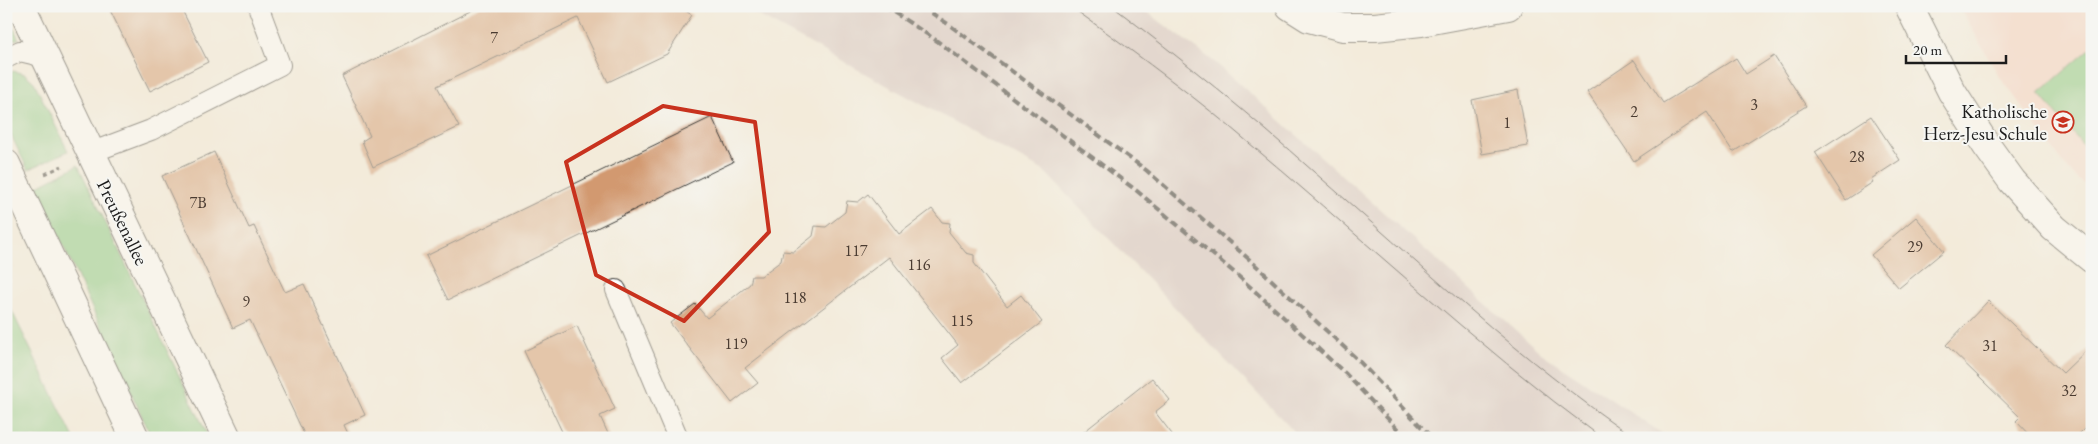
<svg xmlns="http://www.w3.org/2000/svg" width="2098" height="444" font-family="'EB Garamond',serif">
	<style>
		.built { fill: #f6d2c4 }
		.industrial { fill: #d1bfbe }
		.green { fill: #86c982; stroke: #51724f }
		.building { fill: #d2996f }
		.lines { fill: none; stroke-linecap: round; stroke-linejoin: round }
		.lane-casing { stroke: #3c3b38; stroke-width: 22 }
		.street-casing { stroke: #3c3b38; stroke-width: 30 }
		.secondary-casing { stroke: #3c3b38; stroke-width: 30 }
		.path { stroke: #3c3b38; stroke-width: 3; stroke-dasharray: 4 4; stroke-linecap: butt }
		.lane { stroke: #fff; stroke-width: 20 }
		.street { stroke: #fff; stroke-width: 28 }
		.secondary { stroke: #fff; stroke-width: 28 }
		.tram { stroke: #1c1c1c; stroke-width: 1 }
		.rail { stroke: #1c1c1c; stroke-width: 4; stroke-dasharray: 8 4; stroke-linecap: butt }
		.marked { fill: none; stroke: #c8321e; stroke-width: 4; stroke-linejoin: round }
		.labels { text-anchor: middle; stroke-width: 4; stroke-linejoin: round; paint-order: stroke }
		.number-label { font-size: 16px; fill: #4a3b31 }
		.poi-label { font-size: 19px; fill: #1c1c1c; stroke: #f6f6f2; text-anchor: end }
		.street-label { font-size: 19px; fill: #1c1c1c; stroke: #f6f6f2 }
	</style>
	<rect width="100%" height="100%" fill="#f6f6f2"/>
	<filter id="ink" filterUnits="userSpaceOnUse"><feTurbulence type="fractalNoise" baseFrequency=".02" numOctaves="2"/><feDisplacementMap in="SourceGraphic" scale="10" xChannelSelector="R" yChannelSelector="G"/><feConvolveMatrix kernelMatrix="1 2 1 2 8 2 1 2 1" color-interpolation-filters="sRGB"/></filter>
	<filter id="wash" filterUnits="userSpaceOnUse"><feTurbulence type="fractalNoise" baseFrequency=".0096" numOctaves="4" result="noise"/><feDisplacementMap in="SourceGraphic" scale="20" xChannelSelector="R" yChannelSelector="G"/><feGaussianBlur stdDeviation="1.12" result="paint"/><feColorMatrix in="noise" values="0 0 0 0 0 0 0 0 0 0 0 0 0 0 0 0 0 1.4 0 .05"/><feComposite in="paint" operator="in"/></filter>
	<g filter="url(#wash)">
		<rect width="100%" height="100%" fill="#f3ebda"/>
		<path class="built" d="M1959,6H2092V191L2069,171L1998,74Z"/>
		<path class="industrial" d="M741,6H1139L1216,63L1541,353L1669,438H1300L1044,171Z"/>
		<path class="green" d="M6,13L19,39L6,41Z
			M2090,49L2092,51V156L2039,93Z
			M13,71L25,74L34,82L68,151L28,170L6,125V75Z
			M78,165L209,438H152L36,187Z
			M6,299L74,438H6Z"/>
		<g id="blocks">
			<path class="building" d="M108,6H180L208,62L150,91Z
				M480,6H678L692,15L667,54L608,82L578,18L437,86L459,127L373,167L362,141L370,136L342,76Z
				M1774,56L1806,106L1733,152L1707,112L1634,161L1587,92L1634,60L1663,103L1736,58L1746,74Z
				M1518,90L1528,146L1482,154L1472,100Z
				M1871,116L1900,160L1871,179L1873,182L1846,200L1815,152Z
				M712,117L733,162L448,300L426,256Z
				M214,152L249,228L254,226L285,292L304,284L365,415L344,425L350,438H306L250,320L233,328L162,176Z
				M868,194L899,234L932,209L942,222L950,223L949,232L966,253L974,255V263L1007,306L1021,295L1042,322L962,383L942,358L958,345L889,257L745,368L758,383L732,403L670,323L695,304L707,318L750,284L752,276H761L781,261L783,251L793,252L813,236L815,226L826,227L845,212L847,201L858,202Z
				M1916,217L1944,251L1899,288L1871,255Z
				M1988,301L2063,373L2092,345V421L2075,438H2032L2016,421L2020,417L1946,345Z
				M577,326L615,409L600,416L610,438H565L524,351Z
				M1152,378L1170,400L1155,412L1175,438H1076Z"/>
		</g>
	</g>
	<g filter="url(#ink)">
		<use href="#blocks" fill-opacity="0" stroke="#3c3b38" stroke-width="1"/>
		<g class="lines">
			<g class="lane-casing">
				<path id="lane" d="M6,58L20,51L45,57
					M90,153L151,130L280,65L258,6
					M616,290L678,438"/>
			</g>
			<g class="street-casing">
				<path id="street" d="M1290,6L1309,18L1343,27H1375L1421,22L1508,6
					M1909,6L1952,92L1986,145L2012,181L2054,228L2092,259"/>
			</g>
			<g class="secondary-casing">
				<path id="secondary" d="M21,6L227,438
					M6,164L135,438"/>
			</g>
			<path class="path" d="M45,174L62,166"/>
			<use href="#lane" class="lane"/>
			<use href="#street" class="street"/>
			<use href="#secondary" class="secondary"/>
			<path class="tram" d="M1070,6C1124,45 1178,84 1230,127C1354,230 1472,342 1602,438
				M1112,6C1182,59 1249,114 1314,172C1419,263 1520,360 1635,438"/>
			<path class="rail" d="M884,6L933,38L1137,191L1236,274L1346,374L1406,438
				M921,6L948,24L1146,170L1250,260L1358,360L1432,438"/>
		</g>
	</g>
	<path d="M0 0H2098V444H0ZM663,106L755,122L769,232L684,321L596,275L566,162Z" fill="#f3ebda" fill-opacity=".55" fill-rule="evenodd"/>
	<path class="marked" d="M663,106L755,122L769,232L684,321L596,275L566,162Z"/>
	<defs>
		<g id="school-ring" transform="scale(1.125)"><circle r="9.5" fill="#f6f6f2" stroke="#c8321e" stroke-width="1.5"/><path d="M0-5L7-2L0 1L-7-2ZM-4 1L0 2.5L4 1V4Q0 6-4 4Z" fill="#c8321e"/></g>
	</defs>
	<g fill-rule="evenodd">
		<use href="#school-ring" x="2063" y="122"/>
	</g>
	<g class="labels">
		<g class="number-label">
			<text x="494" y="43">7</text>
			<text x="1754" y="110">3</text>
			<text x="1634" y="117">2</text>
			<text x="1507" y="128">1</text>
			<text x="1857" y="162">28</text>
			<text x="198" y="208">7B</text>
			<text x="1915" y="252">29</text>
			<text x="856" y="256">117</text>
			<text x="919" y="270">116</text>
			<text x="795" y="303">118</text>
			<text x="246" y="307">9</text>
			<text x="962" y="326">115</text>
			<text x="736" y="349">119</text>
			<text x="1990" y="351">31</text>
			<text x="2069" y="396">32</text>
		</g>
		<g class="poi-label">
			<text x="2047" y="118">Katholische<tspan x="2047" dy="22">Herz-Jesu Schule</tspan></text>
		</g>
		<g class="street-label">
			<text transform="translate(123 222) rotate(64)" y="7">Preußenallee</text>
		</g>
	</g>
	<rect width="2098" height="444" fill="none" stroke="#f6f6f2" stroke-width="25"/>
	<path d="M1906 55v8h100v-8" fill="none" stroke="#1c1c1c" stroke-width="2.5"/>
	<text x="1913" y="55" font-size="15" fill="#1c1c1c" stroke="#f6f6f2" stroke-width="4" paint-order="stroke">20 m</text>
</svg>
